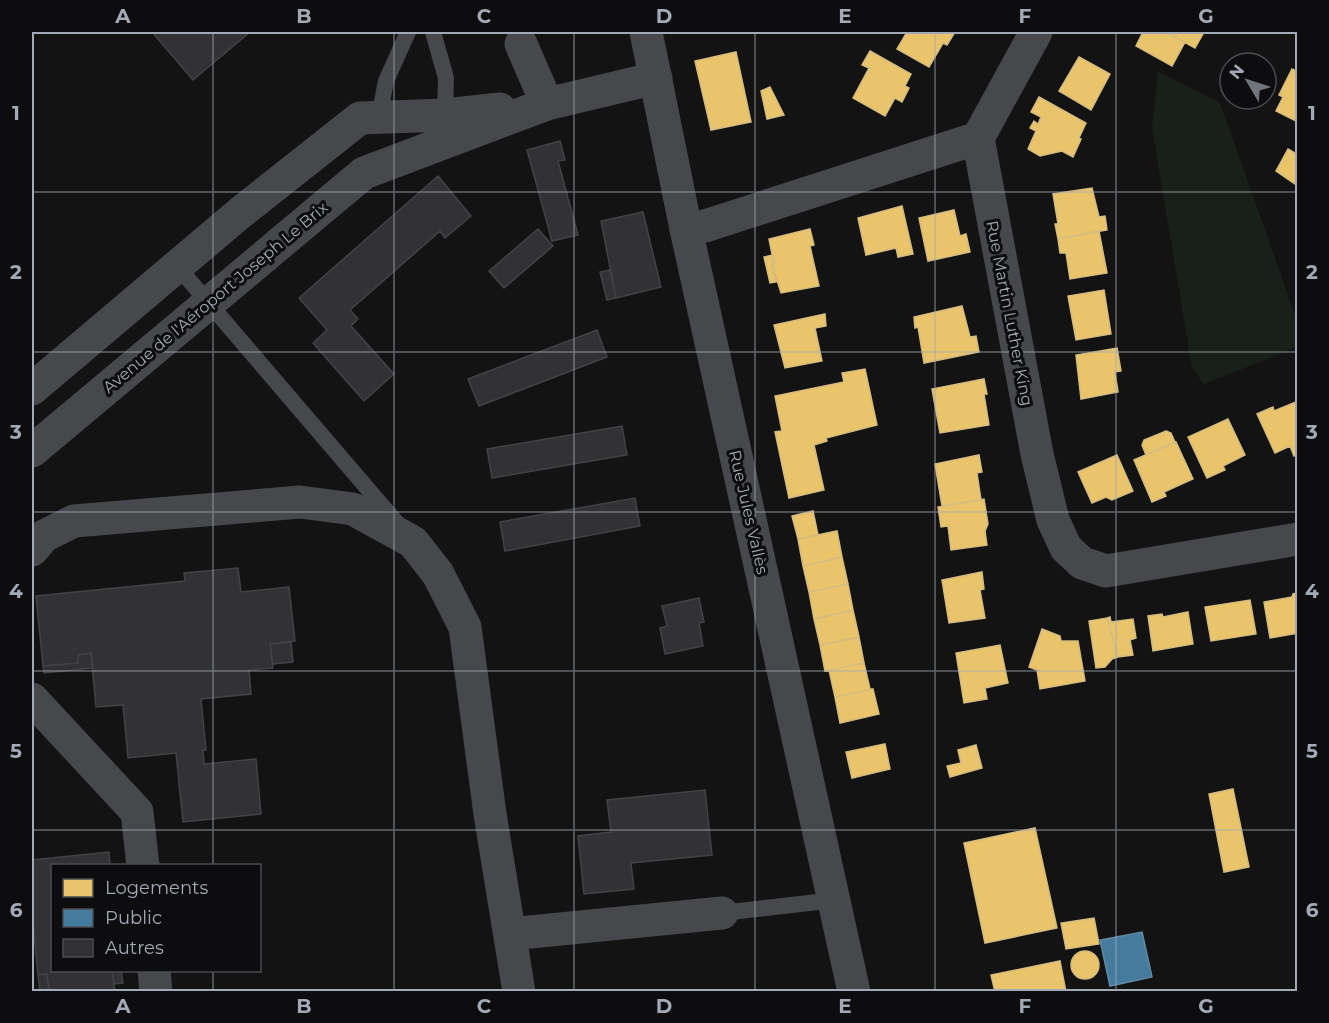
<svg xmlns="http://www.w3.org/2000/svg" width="1329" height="1023" font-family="Montserrat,sans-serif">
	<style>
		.green { fill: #19201a }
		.homes { fill: #e9c46a; stroke: #d4bc80; stroke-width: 1.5 }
		.public { fill: #457b9d; stroke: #6189a4; stroke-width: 1.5 }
		.building { fill: #323234; stroke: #424347; stroke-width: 1.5 }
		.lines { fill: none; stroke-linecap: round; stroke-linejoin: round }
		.service { stroke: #47484c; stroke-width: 16 }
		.minor { stroke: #47484c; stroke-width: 33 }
		.tertiary { stroke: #47484c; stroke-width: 33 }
		.grid { fill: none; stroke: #a3aab5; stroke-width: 1.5; stroke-opacity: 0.55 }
		.labels { text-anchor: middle; stroke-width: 6; stroke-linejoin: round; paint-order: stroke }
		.street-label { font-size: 16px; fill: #a3aab5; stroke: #0d0d0f }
		.neatline { fill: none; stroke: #a3aab5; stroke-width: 2 }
		.grid-label { font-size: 20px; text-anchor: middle; font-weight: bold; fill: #a3aab5 }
	</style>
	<rect width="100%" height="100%" fill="#131313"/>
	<path class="green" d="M1158,72L1220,103L1297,320V347L1204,384L1192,368L1152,128Z"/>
	<path class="homes" d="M907,32H955L947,45L943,43L929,67L897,49Z
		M1143,32H1166L1185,42L1172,66L1136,46Z
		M1166,32H1204L1195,48Z
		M870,51L911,74L905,86L909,88L902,102L895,98L885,116L853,98L869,68L862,65Z
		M736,52L751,122L711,130L695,61Z
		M1079,57L1110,74L1091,110L1059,91Z
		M1292,69L1298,72V122L1276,111L1283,97L1279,95Z
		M770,87L784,115L767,119L761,91Z
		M1039,97L1086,123L1079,138L1081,139L1073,157L1062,151L1040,156L1028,149L1036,131L1030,128L1034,121L1038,124L1041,117L1031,112Z
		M1288,149L1298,155V186L1276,171Z
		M1092,188L1099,217L1105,216L1107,230L1058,239L1055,224H1058L1053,194Z
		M902,206L913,254L898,257L896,248L866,255L858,218Z
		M954,210L960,236L966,234L970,252L928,261L919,218Z
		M810,229L814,245L810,246L819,286L781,293L772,264H774L769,239Z
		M1099,231L1107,273L1070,279L1066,253H1060L1058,239Z
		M773,255L774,264H772L776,282L770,283L764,257Z
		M1104,290L1111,334L1076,340L1068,296Z
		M962,306L970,337L976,336L979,352L924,363L918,327L915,328L914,317Z
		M825,314L826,326L815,328L822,361L785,368L774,325Z
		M1117,348L1121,371L1115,372L1118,392L1081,399L1076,355Z
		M865,369L877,425L826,438L827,441L814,445L824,490L789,498L775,432L782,431L775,396L844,382L842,373Z
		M984,379L987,394H984L989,425L940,433L932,389Z
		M1298,401V454L1294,456L1290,446L1275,453L1257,414L1273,407L1274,411Z
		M1228,419L1245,455L1223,466L1225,470L1207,478L1188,437Z
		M1166,431L1171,433L1175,442L1146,455L1142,445L1144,440Z
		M1176,442L1193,479L1164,492L1166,496L1152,502L1134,460Z
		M979,455L982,472L977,473L981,500L942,506L935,464Z
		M1117,455L1133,491L1112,500L1106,497L1092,503L1078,472Z
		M984,499L988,524L985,531L987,545L951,550L948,526L941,527L938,507Z
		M813,511L818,535L798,539L792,516Z
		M837,531L842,557L803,566L798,539Z
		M842,557L848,584L809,592L803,566Z
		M982,572L984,589L980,590L985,618L949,623L942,580Z
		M848,584L853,610L814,619L809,592Z
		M1298,593V633L1270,638L1264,602L1292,597L1293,594Z
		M1250,600L1256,634L1211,641L1205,607Z
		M853,610L859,637L820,645L814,619Z
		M1188,612L1193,644L1153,651L1148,616L1162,614L1163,617Z
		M1110,617L1111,622L1133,619L1136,638L1130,640L1133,655L1118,657L1107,618Z
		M1107,618L1118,657L1112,659L1105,667L1096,668L1089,621Z
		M1042,629L1060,636L1061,641H1078L1085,681L1040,689L1037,670L1029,667Z
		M859,637L864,663L825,671L820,645Z
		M1000,645L1008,683L985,688L987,699L964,703L956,653Z
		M864,663L870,689H873L835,697L829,670Z
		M873,689L879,714L840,723L835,697Z
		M885,744L890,769L852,778L846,752Z
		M976,745L982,768L950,777L947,766L961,763L958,750Z
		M1233,789L1249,867L1224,872L1209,794Z
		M1035,828L1057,928L985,943L964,843Z
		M1094,918L1099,944L1066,949L1061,923Z
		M1071 965a14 14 0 1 1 28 0a14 14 0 1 1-28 0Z
		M1060,961L1066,992H995L991,975Z"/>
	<path class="public" d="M1142,932L1152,977L1110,986L1100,940Z"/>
	<path class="building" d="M152,32H250L193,80Z
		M560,141L565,160L558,161L578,235L552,241L527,150Z
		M438,176L471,216L445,238L440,231L350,310L358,319L351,326L394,374L364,401L313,343L327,330L299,298Z
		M643,212L661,287L616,298L601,221Z
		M538,229L553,246L504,288L489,271Z
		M610,270L616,298L607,300L600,272Z
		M597,330L607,357L479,406L468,379Z
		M622,426L627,455L492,478L487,449Z
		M635,498L640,526L505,551L500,522Z
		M238,568L241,592L289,587L295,641L270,644L273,668L249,670L251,694L201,699L206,750H203L204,764L256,759L261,814L183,822L176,753L128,758L123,705L96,707L91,653L78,655V663L43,666L36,596L185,581L184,573Z
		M699,598L704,622L699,623L703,646L665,654L660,628L667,626L662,606Z
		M291,642L293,662L273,664L270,644Z
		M91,653L93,668L44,673L43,666L78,663V655Z
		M705,790L712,855L631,863L634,889L584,894L578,836L611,832L607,800Z
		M109,852L110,866H52V970H112L115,992H49L47,974L38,975L32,912V860Z
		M112,970H121L123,983L114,984Z
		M47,974L49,991H40L38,975Z"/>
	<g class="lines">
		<path class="service" d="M433,32L446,78L445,115
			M379,117L386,81L408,32
			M177,266L397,523
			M722,913L835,900"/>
		<path class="minor" d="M521,44L547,104
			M978,138L1036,32
			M686,229L705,226L978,138L1037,454L1053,520L1066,548L1082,563L1106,571L1298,539
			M32,389L240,213L360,118L445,115L500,109
			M32,451L364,173L547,104L656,78
			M32,550L44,536L74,521L300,502L353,509L413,542L438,574L465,627L490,814L519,992
			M32,699L137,812L143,866
			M510,934L722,913
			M154,970L156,992"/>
		<path class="tertiary" d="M646,32L686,229L854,992"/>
	</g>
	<path class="grid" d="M213,32V866M394,32V992M574,32V992M755,32V992M935,32V992M1116,32V992M32,192H1298M32,352H1298M32,512H1298M32,671H1298M32,830H1298M213,970V992"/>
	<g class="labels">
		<g class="street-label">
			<text transform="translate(215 297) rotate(-40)" y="6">Avenue de l'Aéroport Joseph Le Brix</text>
			<text transform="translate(1010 313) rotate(79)" y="6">Rue Martin Luther King</text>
			<text transform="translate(749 512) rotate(77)" y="6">Rue Jules Vallès</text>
		</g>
	</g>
	<rect width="1329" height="1023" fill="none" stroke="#0d0d0f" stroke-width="66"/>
	<rect x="51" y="864" width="210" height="108" fill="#0d0d0f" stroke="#494c51" stroke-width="1.5"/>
	<rect x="63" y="879" width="30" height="18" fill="#e9c46a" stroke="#494c51" stroke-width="1.5"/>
	<text x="105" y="894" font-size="18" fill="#a3aab5">Logements</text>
	<rect x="63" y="909" width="30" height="18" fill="#457b9d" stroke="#494c51" stroke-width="1.5"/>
	<text x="105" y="924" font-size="18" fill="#a3aab5">Public</text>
	<rect x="63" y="939" width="30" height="18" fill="#323234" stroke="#494c51" stroke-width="1.5"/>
	<text x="105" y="954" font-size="18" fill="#a3aab5">Autres</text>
	<g transform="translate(1248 81) rotate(309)"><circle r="28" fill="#0d0d0f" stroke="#494c51" stroke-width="1.5"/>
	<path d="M0-4.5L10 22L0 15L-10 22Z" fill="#71757c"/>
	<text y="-9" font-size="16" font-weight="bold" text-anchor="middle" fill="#a3aab5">N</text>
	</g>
	<rect x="33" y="33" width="1263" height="957" class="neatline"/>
	<g class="grid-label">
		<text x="123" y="23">A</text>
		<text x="304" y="23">B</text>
		<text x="484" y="23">C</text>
		<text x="664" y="23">D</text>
		<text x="845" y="23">E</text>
		<text x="1025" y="23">F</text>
		<text x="1206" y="23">G</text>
		<text x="16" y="120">1</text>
		<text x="1312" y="120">1</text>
		<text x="16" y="279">2</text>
		<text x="1312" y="279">2</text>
		<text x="16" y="439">3</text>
		<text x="1312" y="439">3</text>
		<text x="16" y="598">4</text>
		<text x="1312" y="598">4</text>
		<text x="16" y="758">5</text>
		<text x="1312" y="758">5</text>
		<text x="16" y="917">6</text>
		<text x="1312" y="917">6</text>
		<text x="123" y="1013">A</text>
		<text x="304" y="1013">B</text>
		<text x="484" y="1013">C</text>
		<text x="664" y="1013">D</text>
		<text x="845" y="1013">E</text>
		<text x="1025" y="1013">F</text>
		<text x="1206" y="1013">G</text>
	</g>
</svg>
